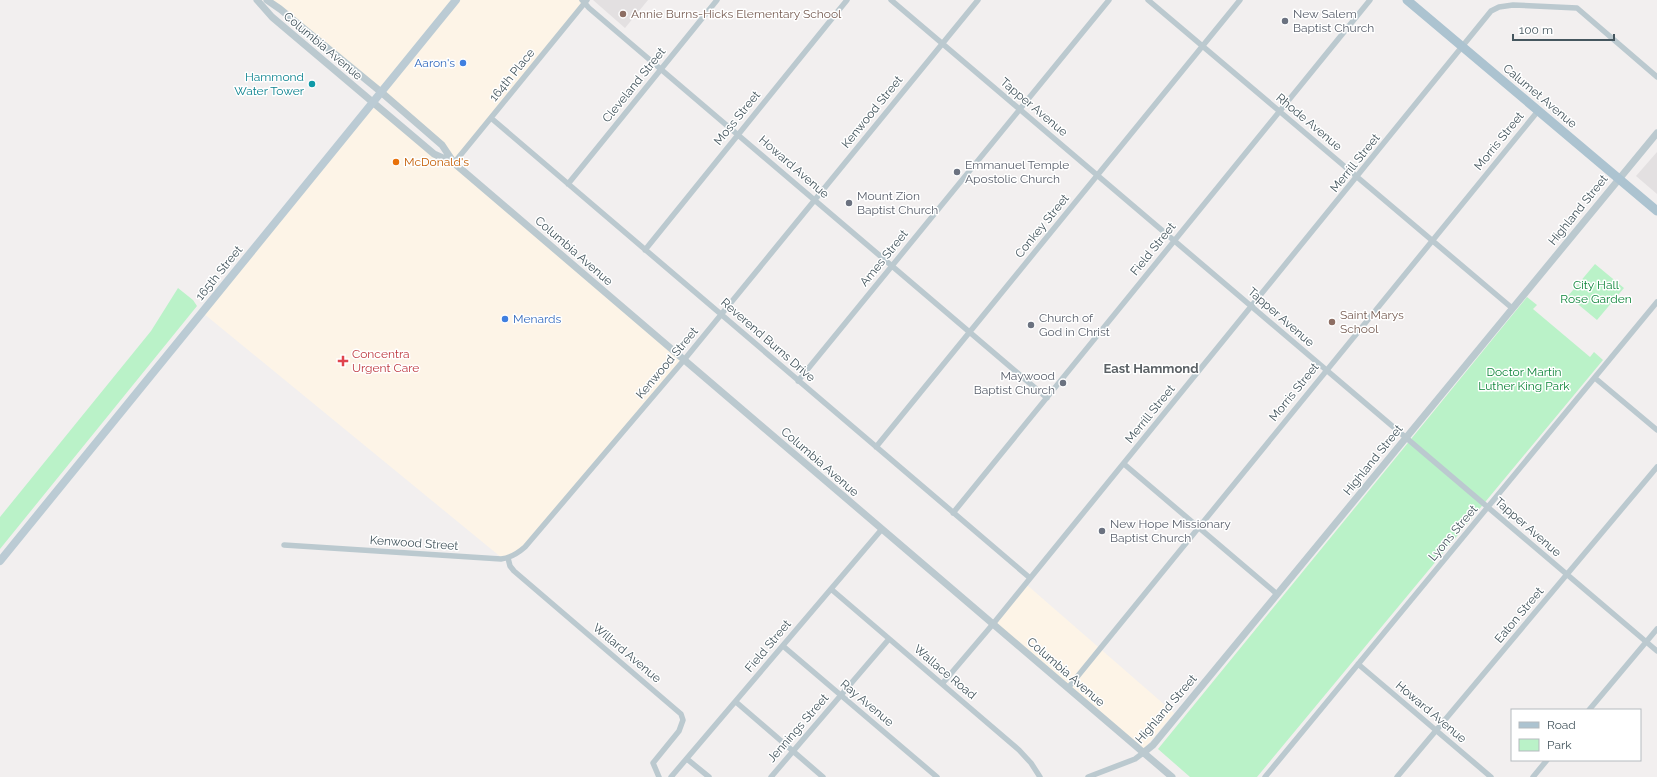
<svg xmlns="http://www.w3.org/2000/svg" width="1657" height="777" font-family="Raleway,sans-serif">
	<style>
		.commercial { fill: #fdf4e7 }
		.education { fill: #e3e0e1 }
		.green { fill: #baf2c8 }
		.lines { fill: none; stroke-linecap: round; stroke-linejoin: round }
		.minor { stroke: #bbc9cf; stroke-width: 5.5 }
		.tertiary { stroke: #bbc9cf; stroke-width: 7 }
		.secondary { stroke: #bbcbd4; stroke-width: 8 }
		.primary { stroke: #acc3d0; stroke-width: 9 }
		.education-dot { fill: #8d6e63; stroke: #fff; stroke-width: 1.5 }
		.worship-dot { fill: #6b7280; stroke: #fff; stroke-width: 1.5 }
		.shop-dot { fill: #3f7fe0; stroke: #fff; stroke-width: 1.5 }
		.culture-dot { fill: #0f9aa8; stroke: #fff; stroke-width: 1.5 }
		.food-dot { fill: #e8710a; stroke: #fff; stroke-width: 1.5 }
		.health-dot { fill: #e0444e; stroke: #fff; stroke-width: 1.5 }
		.labels { text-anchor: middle; stroke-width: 3; stroke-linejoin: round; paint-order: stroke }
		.education-label { font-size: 12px; fill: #785e54; stroke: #fff; text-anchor: start }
		.worship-label { font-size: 12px; fill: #5b616d; stroke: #fff; text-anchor: start }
		.street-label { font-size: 12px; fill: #45565e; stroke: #fff }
		.shop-label { font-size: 12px; fill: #366cbe; stroke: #fff; text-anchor: end }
		.culture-label { font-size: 12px; fill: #0d838f; stroke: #fff; text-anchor: end }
		.food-label { font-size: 12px; fill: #c56008; stroke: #fff; text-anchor: start }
		.park-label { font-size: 12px; fill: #10863b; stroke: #fff }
		.health-label { font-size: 12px; fill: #be3a42; stroke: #fff; text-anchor: start }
		.neighbourhood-label { font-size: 13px; font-weight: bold; fill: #5b6165; stroke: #fff }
	</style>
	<rect width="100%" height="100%" fill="#f2efef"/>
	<path class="commercial" d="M271,0H453L381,89Z
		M458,0H579L582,3L455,160L385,92Z
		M374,105L454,166L682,360L524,546L508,556L502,558L203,313Z
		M1027,585L1174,713L1143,750L995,624Z"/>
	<path class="education" d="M593,0H648L625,28Z
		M1657,152V194L1636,176Z"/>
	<path class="green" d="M1595,264L1624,288L1597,320L1568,296Z
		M178,288L193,300L197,306L0,549V517L151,331Z
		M1527,297L1537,305L1533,309L1590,357L1594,352L1603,360L1257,777H1190L1158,749Z"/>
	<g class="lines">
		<path class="minor" d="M582,0L589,8L1047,398
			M891,0L1657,651
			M1148,0L1512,308
			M491,118L1030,578
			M454,163L587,0
			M568,184L717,0
			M645,250L847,0
			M1595,378L1657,430
			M798,381L1109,0
			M876,447L1240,0
			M1124,464L1277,594
			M953,513L1370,0
			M284,545L501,559C510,558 517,554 525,547L684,360L978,0
			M508,558L510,566L514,571L681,714L683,720L679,731L653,763L659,777
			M831,589L1019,750L1031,763L1040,777
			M783,646L937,777
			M1358,664L1491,777
			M942,684L993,624L1491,11L1499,7L1513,5L1577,8L1657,77
			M1068,688L1538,111
			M736,702L823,777
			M1589,710L1657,629
			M687,759L709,777
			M671,777L882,529
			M771,777L889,639
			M1088,777L1135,759L1143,753
			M1265,777L1657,302
			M1397,777L1657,467
			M1533,777L1547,760"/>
		<path class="tertiary" d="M257,0L272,17L434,154L454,163
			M267,0L280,9L381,92L442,145L454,163L1172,777
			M1143,753L1153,745L1657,133"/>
		<path class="secondary" d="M0,561L456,0"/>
		<path class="primary" d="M1407,0L1657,211"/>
	</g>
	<g class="education-dot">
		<circle cx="623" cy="14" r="4"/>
		<circle cx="1332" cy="322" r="4"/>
	</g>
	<g class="worship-dot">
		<circle cx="1285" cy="21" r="4"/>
		<circle cx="957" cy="172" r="4"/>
		<circle cx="849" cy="203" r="4"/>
		<circle cx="1031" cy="325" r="4"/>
		<circle cx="1063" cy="383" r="4"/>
		<circle cx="1102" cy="531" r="4"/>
	</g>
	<g class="shop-dot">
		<circle cx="463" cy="63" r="4"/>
		<circle cx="505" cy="319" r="4"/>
	</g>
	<circle class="culture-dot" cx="312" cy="84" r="4"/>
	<circle class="food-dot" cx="396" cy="162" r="4"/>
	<path class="health-dot" d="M341 355h4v4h4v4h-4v4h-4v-4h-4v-4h4z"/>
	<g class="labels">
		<g class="education-label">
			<text x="631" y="18">Annie Burns-Hicks Elementary School</text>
			<text x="1340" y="319">Saint Marys<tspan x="1340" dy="14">School</tspan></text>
		</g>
		<g class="worship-label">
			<text x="1293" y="18">New Salem<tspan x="1293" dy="14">Baptist Church</tspan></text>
			<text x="965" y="169">Emmanuel Temple<tspan x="965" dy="14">Apostolic Church</tspan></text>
			<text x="857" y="200">Mount Zion<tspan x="857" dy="14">Baptist Church</tspan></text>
			<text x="1039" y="322">Church of<tspan x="1039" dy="14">God in Christ</tspan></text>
			<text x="1055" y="380" text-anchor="end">Maywood<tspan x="1055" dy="14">Baptist Church</tspan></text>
			<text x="1110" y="528">New Hope Missionary<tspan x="1110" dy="14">Baptist Church</tspan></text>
		</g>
		<g class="street-label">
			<text transform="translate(323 46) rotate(40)" y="4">Columbia Avenue</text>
			<text transform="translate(512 75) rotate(-51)" y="4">164th Place</text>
			<text transform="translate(634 85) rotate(-51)" y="4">Cleveland Street</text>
			<text transform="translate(1540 96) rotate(40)" y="4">Calumet Avenue</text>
			<text transform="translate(1034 107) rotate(40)" y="4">Tapper Avenue</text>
			<text transform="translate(872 112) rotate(-51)" y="4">Kenwood Street</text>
			<text transform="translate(737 118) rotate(-51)" y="4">Moss Street</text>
			<text transform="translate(1309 122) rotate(40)" y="4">Rhode Avenue</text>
			<text transform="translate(1499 141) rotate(-51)" y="4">Morris Street</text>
			<text transform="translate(1355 163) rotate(-51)" y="4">Merrill Street</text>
			<text transform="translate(794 167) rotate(41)" y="4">Howard Avenue</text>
			<text transform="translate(1578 210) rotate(-51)" y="4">Highland Street</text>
			<text transform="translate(1042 226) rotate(-51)" y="4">Conkey Street</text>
			<text transform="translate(1153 249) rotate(-51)" y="4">Field Street</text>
			<text transform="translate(574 251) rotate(41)" y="4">Columbia Avenue</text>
			<text transform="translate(884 258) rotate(-51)" y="4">Ames Street</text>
			<text transform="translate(219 273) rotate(-51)" y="4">165th Street</text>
			<text transform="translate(1281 317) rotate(41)" y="4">Tapper Avenue</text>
			<text transform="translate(768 340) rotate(41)" y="4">Reverend Burns Drive</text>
			<text transform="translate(667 363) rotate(-50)" y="4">Kenwood Street</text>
			<text transform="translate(1294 392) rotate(-51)" y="4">Morris Street</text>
			<text transform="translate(1150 414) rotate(-51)" y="4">Merrill Street</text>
			<text transform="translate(1373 460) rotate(-51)" y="4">Highland Street</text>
			<text transform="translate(820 462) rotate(41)" y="4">Columbia Avenue</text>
			<text transform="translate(1528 527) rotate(41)" y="4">Tapper Avenue</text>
			<text transform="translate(1453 533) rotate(-50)" y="4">Lyons Street</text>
			<text transform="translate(414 543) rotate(4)" y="4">Kenwood Street</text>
			<text transform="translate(1519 615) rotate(-50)" y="4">Eaton Street</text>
			<text transform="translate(768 646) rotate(-50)" y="4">Field Street</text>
			<text transform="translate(627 653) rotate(40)" y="4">Willard Avenue</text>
			<text transform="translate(945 672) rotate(40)" y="4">Wallace Road</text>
			<text transform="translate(1066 672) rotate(41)" y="4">Columbia Avenue</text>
			<text transform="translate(867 703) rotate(40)" y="4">Ray Avenue</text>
			<text transform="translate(1166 709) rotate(-49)" y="4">Highland Street</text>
			<text transform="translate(1431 712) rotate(40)" y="4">Howard Avenue</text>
			<text transform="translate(798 728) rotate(-49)" y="4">Jennings Street</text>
		</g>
		<g class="shop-label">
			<text x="455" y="67">Aaron's</text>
			<text x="513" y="323" text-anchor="start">Menards</text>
		</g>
		<g class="culture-label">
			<text x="304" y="81">Hammond<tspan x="304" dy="14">Water Tower</tspan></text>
		</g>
		<g class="food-label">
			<text x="404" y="166">McDonald's</text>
		</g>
		<g class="park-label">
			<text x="1596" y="289">City Hall<tspan x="1596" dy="14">Rose Garden</tspan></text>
			<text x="1524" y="376">Doctor Martin<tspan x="1524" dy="14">Luther King Park</tspan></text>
		</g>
		<g class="health-label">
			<text x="352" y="358">Concentra<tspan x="352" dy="14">Urgent Care</tspan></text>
		</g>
		<g class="neighbourhood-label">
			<text x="1151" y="373">East Hammond</text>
		</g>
	</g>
	<rect x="1511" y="709" width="130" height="52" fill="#ffffff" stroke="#b5bbbf"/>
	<rect x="1519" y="722" width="20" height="6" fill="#acc3d0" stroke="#b5bbbf"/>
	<text x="1547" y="729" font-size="12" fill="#45565e">Road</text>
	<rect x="1519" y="739" width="20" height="12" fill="#baf2c8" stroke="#b5bbbf"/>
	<text x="1547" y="749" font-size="12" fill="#45565e">Park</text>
	<path d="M1513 34v6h101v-6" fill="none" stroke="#45565e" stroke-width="2"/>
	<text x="1519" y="34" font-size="12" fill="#45565e" stroke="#ffffff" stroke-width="3" paint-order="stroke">100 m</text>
</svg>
